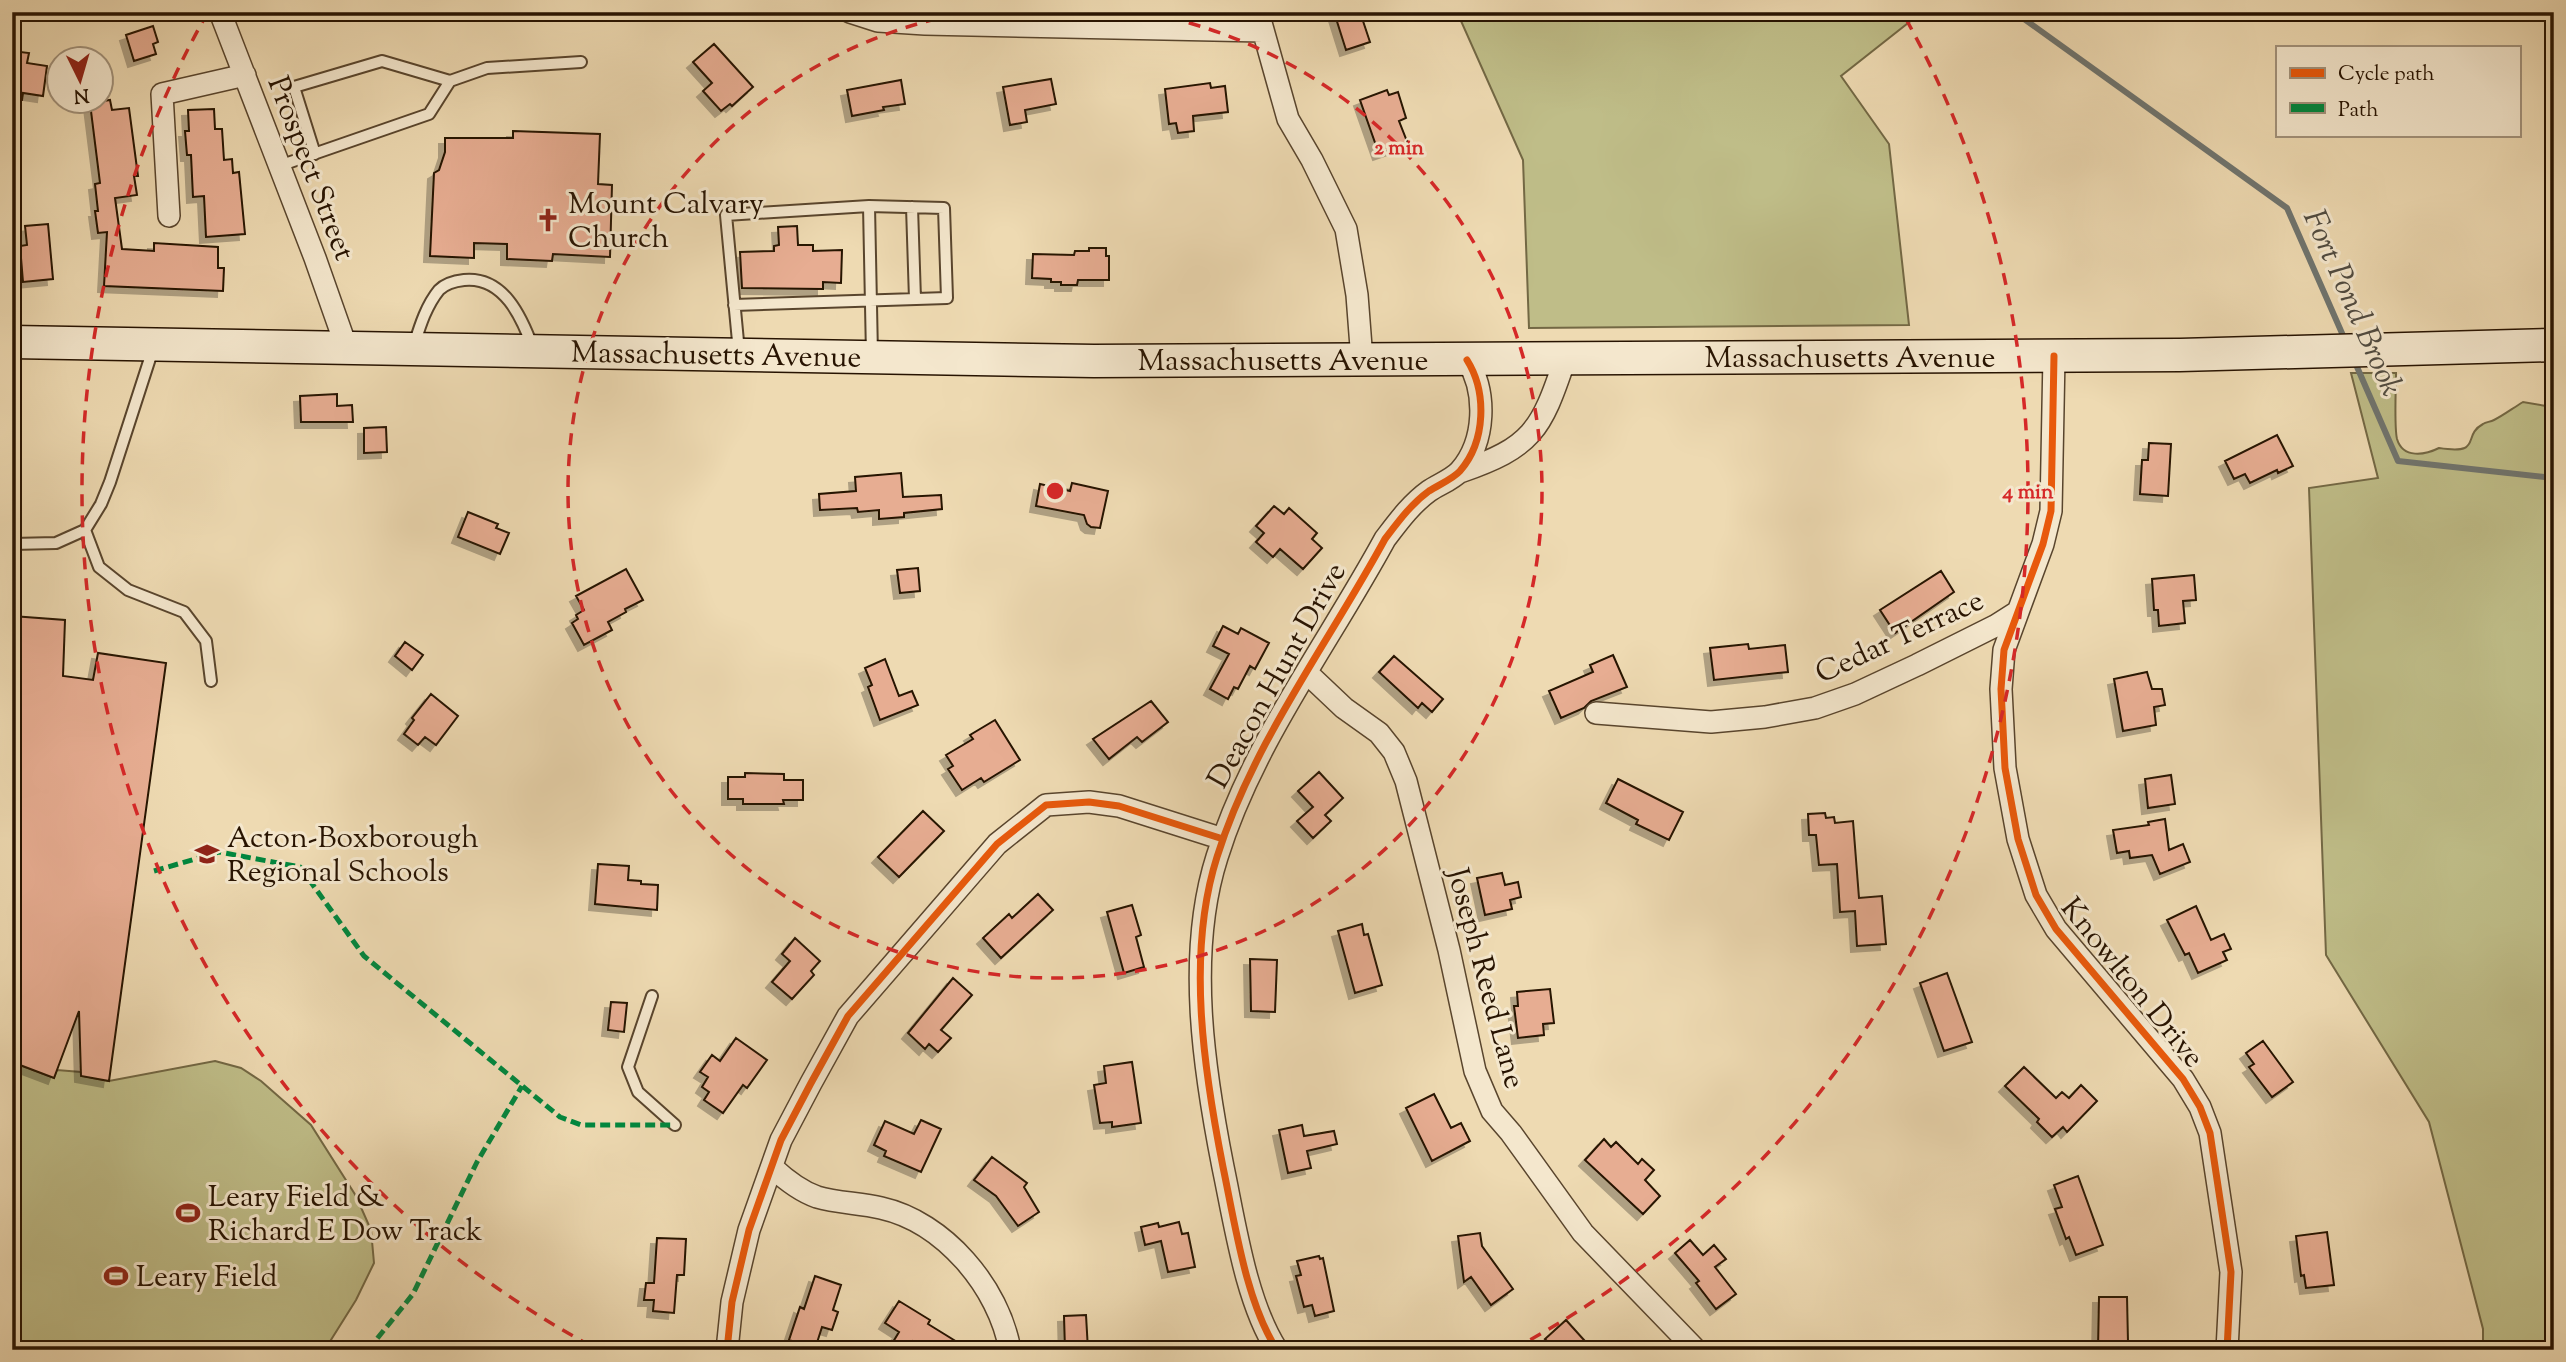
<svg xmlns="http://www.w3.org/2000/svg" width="2566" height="1362" font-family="'Sorts Mill Goudy',serif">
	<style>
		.green { fill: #bfbd88; stroke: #736844; stroke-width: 2 }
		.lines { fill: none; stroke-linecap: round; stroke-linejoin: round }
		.stream { stroke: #70756f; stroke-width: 6 }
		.building { fill: #e7ad92; stroke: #271301; stroke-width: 2; filter: url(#shadow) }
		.service-casing { stroke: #59452d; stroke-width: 14 }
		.minor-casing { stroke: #59452d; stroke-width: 24 }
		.secondary-casing { stroke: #271301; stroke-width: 35 }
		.service { stroke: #f4e7cd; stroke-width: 10 }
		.minor { stroke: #f4e7cd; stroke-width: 21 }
		.secondary { stroke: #f4e7cd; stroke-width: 32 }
		.quiet { stroke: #00873e; stroke-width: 5; stroke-dasharray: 10 5; stroke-linecap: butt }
		.cycleway-casing { stroke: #f4e7cd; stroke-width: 11 }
		.cycleway { stroke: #e8590c; stroke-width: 7 }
		.ring { fill: none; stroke: #d62828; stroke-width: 3.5; stroke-dasharray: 12 9 }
		.labels { text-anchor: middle; stroke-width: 6; stroke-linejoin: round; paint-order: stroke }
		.street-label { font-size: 30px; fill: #271301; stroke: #f4e7cd }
		.poi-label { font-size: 30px; fill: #271301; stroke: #f4e7cd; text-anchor: start }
		.water-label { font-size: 32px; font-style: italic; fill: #514c41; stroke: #f4e7cd }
		.centre { fill: #d62828; stroke: #f4e7cd; stroke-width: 3.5 }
		.ring-label { font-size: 21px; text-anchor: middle; font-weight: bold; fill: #d62828; stroke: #f4e7cd; stroke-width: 6; stroke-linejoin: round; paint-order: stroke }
	</style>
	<defs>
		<filter id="shadow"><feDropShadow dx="-6" dy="6" stdDeviation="0" flood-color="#0004"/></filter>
	</defs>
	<rect width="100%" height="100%" fill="#eedab2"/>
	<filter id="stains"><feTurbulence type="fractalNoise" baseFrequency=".00286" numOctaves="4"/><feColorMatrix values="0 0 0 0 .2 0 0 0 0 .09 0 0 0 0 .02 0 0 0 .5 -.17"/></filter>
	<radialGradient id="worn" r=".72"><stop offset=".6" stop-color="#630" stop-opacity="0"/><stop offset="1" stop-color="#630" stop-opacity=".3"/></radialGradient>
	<path class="green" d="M1457,12H1922L1841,76L1889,144L1909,325L1529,328L1523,160Z
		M2351,373H2396C2396,388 2394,426 2397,439C2403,459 2425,455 2439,448C2484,455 2461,436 2483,424C2486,422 2490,422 2494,420C2504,415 2513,408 2523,402L2546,406L2554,411V439L2548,450L2554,463V1350H2483V1329L2429,1122L2326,955L2309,488L2378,478Z
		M215,1061L241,1068L261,1081L311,1125L356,1196L371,1230L374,1263L356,1300L329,1343L318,1350H12V1062L54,1078L57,1070L81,1072L82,1076L109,1081Z"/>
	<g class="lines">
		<path class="stream" d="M2018,12L2020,16L2287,208L2345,340
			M2354,360L2398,461L2554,478"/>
	</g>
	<path class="building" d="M1334,12H1360L1370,42L1346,50Z
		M153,26L158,42L153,44L156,54L134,61L126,35Z
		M714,44L753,87L732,106L730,104L721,111L703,91L712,83L693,62Z
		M12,51L29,53L27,63L47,66L43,96L23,93L22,100L12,99Z
		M1051,79L1056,104L1025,110L1027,122L1010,125L1003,87Z
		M901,80L905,104L883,107L884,110L852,116L847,90Z
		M1210,83L1211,88L1225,86L1228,112L1193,116L1194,131L1178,133L1176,123L1169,124L1165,89Z
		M1387,90L1389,95L1398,92L1406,118L1399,121L1408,144L1379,154L1360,100Z
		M110,100L112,110L129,108L138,176H134L137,195L115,198L122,249L154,251V243L218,247V268H224L223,291L104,286L107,232L98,233L95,211H98L95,184L100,183L90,103Z
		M214,109L215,129H222L224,160L232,159L233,173L239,172L245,234L206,237L204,196L193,197L191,155H187L185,131H189L188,110Z
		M513,131L600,134L598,184L612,185L610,257L553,254L552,261L507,259V244L474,243V258L430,256L434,173L439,170L445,152V138H513Z
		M48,224L53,279L23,282L20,246L27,245L25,226Z
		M797,226L798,245H813V251L842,250L841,283L823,282V289L742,288L740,252L774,251V246L779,245L778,227Z
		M1089,248H1106V256H1109V280H1078L1077,285H1061V282H1051V279L1032,278L1033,254L1074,255L1075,251H1089Z
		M337,394V406L352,405L353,422H301L300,396Z
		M386,427L387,452L364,453V428Z
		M2277,435L2293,466L2278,473L2277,470L2250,483L2245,474L2234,479L2225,461Z
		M2149,443L2171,444L2168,496L2140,494L2142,460H2148Z
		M901,473L903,497L941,495L942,509L904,513V517L879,519V510L858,512L857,508L820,510L819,494L856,491L855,477Z
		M1072,483L1108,491L1100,528L1091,527L1087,524L1084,515L1036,506L1040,484L1070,491Z
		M1274,506L1284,514L1289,508L1317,533L1312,539L1322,548L1303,569L1280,549L1273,557L1256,542L1264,533L1256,526Z
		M468,512L498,524L496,528L509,533L500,554L458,537Z
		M918,568L920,591L900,593L897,570Z
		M626,569L643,600L625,609L626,612L608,622L612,630L584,645L572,623L578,619L576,615L584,610L576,596Z
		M1941,571L1954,592L1895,633L1880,610Z
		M2194,575L2196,600L2183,601L2185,623L2159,626L2158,610H2154L2152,579Z
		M12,616L65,620L63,676L93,680L98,653L166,663L109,1081L81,1076L79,1011L54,1078L12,1062Z
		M1223,626L1238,634L1241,628L1269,643L1255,669L1250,666L1238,689L1234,687L1228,699L1210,689L1229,654L1213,646Z
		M405,642L423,655L412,670L395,656Z
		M1748,644L1749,649L1785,645L1788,672L1714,680L1710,648Z
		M1613,655L1627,687L1591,701L1584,708L1561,718L1549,691L1593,672L1590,665Z
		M1394,656L1443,699L1432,712L1422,703L1418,708L1379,672Z
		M885,659L899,696L912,691L918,705L880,720L868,687L872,685L865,668Z
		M2147,672L2152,689H2162L2165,705L2154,707L2156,725L2123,731L2114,679Z
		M431,694L458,716L436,745L425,737L418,745L404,734L414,720L412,718Z
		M1151,701L1168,722L1142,742L1137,737L1109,759L1093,739Z
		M995,720L1020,760L984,782L981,778L962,790L948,769L953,766L946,755L973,739L970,735Z
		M1319,772L1343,798L1325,815L1331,821L1313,838L1297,821L1313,807L1298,791Z
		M745,773L784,774V780H803V800H783L784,804H743V799H728V777H745Z
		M2171,775L2175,804L2148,808L2145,779Z
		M1618,779L1683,812L1669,840L1636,824L1638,820L1606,803Z
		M923,811L944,831L899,877L878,857Z
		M1825,813L1826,818L1834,817L1835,823L1853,821L1859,898L1882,896L1886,944L1857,946L1855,911L1840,912L1837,864L1819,865L1816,835H1809L1808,814Z
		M2165,819L2169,850L2183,844L2190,862L2160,874L2152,855L2130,858L2129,851L2117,853L2113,830L2149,825L2148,822Z
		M598,864L629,866L628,880L641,881V884L658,885L657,910L595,904Z
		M1502,873L1505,885L1518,882L1521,897L1510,900L1512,909L1485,915L1477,878Z
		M1038,894L1053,910L1001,958L983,938L1009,914L1012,918Z
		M1132,905L1141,935L1136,937L1144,967L1124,973L1107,912Z
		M2196,906L2211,940L2224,934L2231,949L2223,952L2227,960L2198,973L2189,953L2185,955L2167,920Z
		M1362,924L1364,935L1368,934L1382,985L1355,993L1338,931Z
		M795,938L820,961L811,971L814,975L792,999L772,982L790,961L782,954Z
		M1250,959L1277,960L1275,1012L1251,1011Z
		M1947,973L1972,1042L1944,1051L1920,983Z
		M953,978L972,995L941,1030L951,1038L938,1052L929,1044L925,1049L908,1033Z
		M1550,989L1554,1023L1543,1024L1544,1035L1518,1038L1514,1006H1518L1517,992Z
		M611,1002L627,1003L624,1032L608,1030Z
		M736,1038L767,1060L747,1088L743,1085L723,1113L704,1100L709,1092L702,1087L708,1077L700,1072L712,1055L720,1061Z
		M2263,1041L2293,1082L2272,1097L2249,1067L2254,1064L2246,1053Z
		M1132,1062L1141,1123L1112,1127V1122L1100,1123L1094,1085L1106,1083L1104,1066Z
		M2024,1067L2056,1098L2062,1092L2069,1098L2081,1085L2097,1101L2067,1132L2063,1127L2052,1137L2037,1122L2039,1119L2005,1086Z
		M1434,1094L1451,1128L1461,1123L1470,1141L1432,1161L1406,1108Z
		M921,1120L941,1129L921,1172L884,1156L886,1151L874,1145L885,1121L914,1134Z
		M1302,1125L1304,1136L1334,1131L1337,1144L1307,1151L1311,1168L1288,1173L1279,1130Z
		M1604,1139L1611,1147L1616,1142L1638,1164L1642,1159L1654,1170L1645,1180L1660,1196L1643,1214L1585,1160Z
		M992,1157L1027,1183L1024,1187L1039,1212L1018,1226L996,1196L974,1180Z
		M2078,1176L2103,1245L2076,1255L2069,1237L2066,1239L2055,1209L2062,1207L2054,1185Z
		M1179,1222L1182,1234L1188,1233L1195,1267L1168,1272L1161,1241L1145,1245L1141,1227L1158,1223L1159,1227Z
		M2327,1232L2334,1285L2306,1288L2304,1275L2301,1276L2296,1236Z
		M1480,1233L1482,1246L1513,1289L1491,1305L1471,1277L1464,1282L1458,1236Z
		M657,1238L686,1239L684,1275H677L674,1313L653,1311L654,1300H644L646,1283H654Z
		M1690,1240L1703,1255L1714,1245L1726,1259L1715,1267L1736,1294L1716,1309L1696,1283L1699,1281L1675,1253Z
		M1319,1256L1320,1259L1323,1258L1334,1311L1315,1316L1312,1305L1304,1307L1296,1276L1301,1275L1297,1261Z
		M815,1276L841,1285L833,1310L838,1312L832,1330L822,1327L815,1349L789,1340L800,1307L804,1309Z
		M2099,1297H2127L2128,1342H2124V1350H2098Z
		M899,1301L930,1320L928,1324L970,1350H926L913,1341L906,1350L893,1342L899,1332L885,1323Z
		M1086,1315L1088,1350H1065L1064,1316Z
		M1566,1320L1593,1350H1555L1545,1339Z"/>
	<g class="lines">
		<g class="service-casing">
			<path id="service" d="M315,154L294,87L382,61L450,81
				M279,166L429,114L450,81L487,68L581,62
				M912,207L915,299
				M734,305L947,298L944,208L869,206
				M414,345C420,326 426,306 439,290C445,284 455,281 464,280C504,276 522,318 533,348
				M739,352L726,215L869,206L872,355
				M85,530L99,567L128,590L184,612L206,641L211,681
				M12,544L56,543L85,530L101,504L110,482L153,349
				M652,996L628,1067L638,1092L675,1125"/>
		</g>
		<g class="minor-casing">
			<path id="minor" d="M220,12L315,258L346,346
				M850,12L878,21L925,24L1263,31
				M1258,12L1288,119L1312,160L1346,229L1357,295L1362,360
				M169,216L162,94L245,75
				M2054,356L2051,511L2043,544L2004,650L2001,689L2005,768L2018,839L2036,895L2056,929L2183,1079L2200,1107L2210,1133L2231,1272L2227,1350
				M1460,472C1532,447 1541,431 1565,359
				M1307,673L1344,708L1379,733L1394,752L1406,781L1449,950L1475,1071L1492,1111L1511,1133L1583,1233L1696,1350
				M1596,713L1711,722L1765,717L1815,708L1855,694L1917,665L1995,626L2017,612
				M773,1168C786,1180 800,1191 817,1197C837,1203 860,1203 881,1208C944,1222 999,1287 1010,1350
				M727,1350L732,1302L749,1230L781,1140L811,1083L848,1016L997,844L1046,805L1089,802L1119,806L1223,839
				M1277,1350C1246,1302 1235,1224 1223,1167C1204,1071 1186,954 1217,857C1253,742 1328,644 1385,539C1398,522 1411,504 1429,491C1438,485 1453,479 1460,471C1486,441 1487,392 1467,360"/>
		</g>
		<g class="secondary-casing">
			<path id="secondary" d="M12,342L1094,361L2180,355L2554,345"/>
		</g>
		<use href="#service" class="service"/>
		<use href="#minor" class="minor"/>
		<use href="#secondary" class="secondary"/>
		<path class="quiet" d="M154,871L219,852L300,867L364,956L560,1117L581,1125H675
			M368,1350L413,1294L477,1162L522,1086"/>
		<g class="cycleway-casing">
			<path id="cycleway" d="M2054,356L2051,511L2043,544L2004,650L2001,689L2005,768L2018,839L2036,895L2056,929L2183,1079L2200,1107L2210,1133L2231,1272L2227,1350
				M727,1350L732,1302L749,1230L781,1140L811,1083L848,1016L997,844L1046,805L1089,802L1119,806L1223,839
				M1277,1350C1246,1302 1235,1224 1223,1167C1204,1071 1186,954 1217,857C1253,742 1328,644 1385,539C1398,522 1411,504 1429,491C1438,485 1453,479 1460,471C1486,441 1487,392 1467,360"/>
		</g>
		<use href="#cycleway" class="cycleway"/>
	</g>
	<g class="ring">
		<path d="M1148 13A487 487 0 1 1 962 13"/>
		<path d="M591 1346A973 973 0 0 1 204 19M1906 19A973 973 0 0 1 1519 1346"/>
	</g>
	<defs>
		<g id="church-bare" transform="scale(1.89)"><path d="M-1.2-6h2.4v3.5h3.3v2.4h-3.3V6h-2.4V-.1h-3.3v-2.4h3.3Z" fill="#8f2418" stroke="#f4e7cd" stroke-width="2.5" paint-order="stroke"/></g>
		<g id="school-bare" transform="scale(1.89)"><path d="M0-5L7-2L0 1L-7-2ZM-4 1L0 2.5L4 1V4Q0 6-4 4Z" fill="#8f2418" stroke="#f4e7cd" stroke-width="2.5" paint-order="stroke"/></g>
		<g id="stadium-bare" transform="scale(1.89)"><path d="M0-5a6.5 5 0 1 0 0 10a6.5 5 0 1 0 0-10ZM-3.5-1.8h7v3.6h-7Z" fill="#8f2418" stroke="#f4e7cd" stroke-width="2.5" paint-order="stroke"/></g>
	</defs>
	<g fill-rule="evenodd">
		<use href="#church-bare" x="548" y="220"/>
		<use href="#school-bare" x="207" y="854"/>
		<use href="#stadium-bare" x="188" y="1213"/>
		<use href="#stadium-bare" x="116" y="1276"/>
	</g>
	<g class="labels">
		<g class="street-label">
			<text transform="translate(312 168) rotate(69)" y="10">Prospect Street</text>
			<text transform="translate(716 354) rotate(1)" y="10">Massachusetts Avenue</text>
			<text x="1850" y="367">Massachusetts Avenue</text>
			<text x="1283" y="370">Massachusetts Avenue</text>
			<text transform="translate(1899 636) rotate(-25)" y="10">Cedar Terrace</text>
			<text transform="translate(1276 675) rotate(-61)" y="10">Deacon Hunt Drive</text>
			<text transform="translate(1487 978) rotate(75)" y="10">Joseph Reed Lane</text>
			<text transform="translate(2133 982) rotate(51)" y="10">Knowlton Drive</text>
		</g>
		<g class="poi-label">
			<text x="568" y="213">Mount Calvary<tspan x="568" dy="34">Church</tspan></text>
			<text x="227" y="847">Acton-Boxborough<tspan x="227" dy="34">Regional Schools</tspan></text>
			<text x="208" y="1206">Leary Field &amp;<tspan x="208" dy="34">Richard E Dow Track</tspan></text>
			<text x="136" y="1286">Leary Field</text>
		</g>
		<g class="water-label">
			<text transform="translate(2354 302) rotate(66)" y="11">Fort Pond Brook</text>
		</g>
	</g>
	<circle cx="1055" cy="491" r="10" class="centre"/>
	<g class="ring-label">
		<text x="1399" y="154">2 min</text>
		<text x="2028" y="498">4 min</text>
	</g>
	<rect width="2566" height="1362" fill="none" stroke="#eedab2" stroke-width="42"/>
	<rect x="14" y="14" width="2538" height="1334" fill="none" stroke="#271301" stroke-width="3.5"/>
	<rect x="21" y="21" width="2524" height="1320" fill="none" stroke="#271301" stroke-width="2"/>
	<rect x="2276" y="46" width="245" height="91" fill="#f4e7cd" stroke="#a2927b" stroke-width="2"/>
	<rect x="2290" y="68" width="35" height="10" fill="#e8590c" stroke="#a2927b" stroke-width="2"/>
	<text x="2338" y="80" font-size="21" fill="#271301">Cycle path</text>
	<rect x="2290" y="103" width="35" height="10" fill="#00873e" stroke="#a2927b" stroke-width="2"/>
	<text x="2338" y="116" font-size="21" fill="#271301">Path</text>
	<g transform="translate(80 80) rotate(175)"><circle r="33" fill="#f4e7cd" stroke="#a2927b" stroke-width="2"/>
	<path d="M0-5L12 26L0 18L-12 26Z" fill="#8f2418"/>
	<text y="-10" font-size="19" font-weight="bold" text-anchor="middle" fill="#271301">N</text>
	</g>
	<rect width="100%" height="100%" filter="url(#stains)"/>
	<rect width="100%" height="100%" fill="url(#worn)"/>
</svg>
